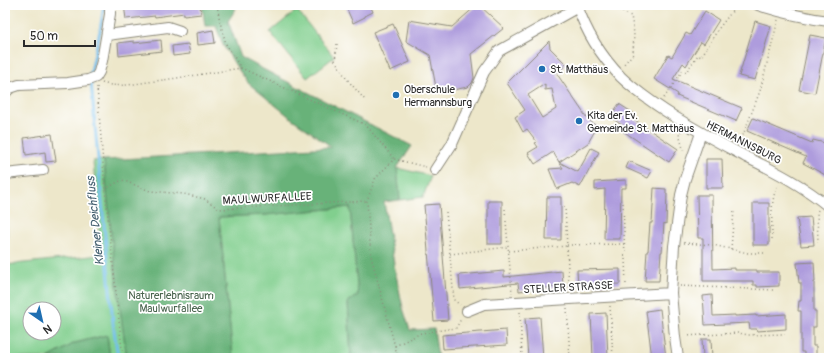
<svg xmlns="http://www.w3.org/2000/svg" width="834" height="363" font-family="Pangolin,sans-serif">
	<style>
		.green { fill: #81cf8e; stroke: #567d5c; fill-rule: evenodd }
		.forest { fill: #68b279; stroke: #4a6e52 }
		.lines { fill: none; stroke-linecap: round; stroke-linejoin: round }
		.stream { stroke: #73bfed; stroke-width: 3 }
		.building { fill: #ae9cdd; fill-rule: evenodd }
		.minor-casing { stroke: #8c897a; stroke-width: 12 }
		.path { stroke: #8c897a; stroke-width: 1.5; stroke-dasharray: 1 3; stroke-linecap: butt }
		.minor { stroke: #fff; stroke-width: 10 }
		.poi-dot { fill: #1f6fb2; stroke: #fff; stroke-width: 1.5 }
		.labels { text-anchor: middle; stroke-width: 3.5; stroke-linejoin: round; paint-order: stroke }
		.poi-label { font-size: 11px; fill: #2b2b2b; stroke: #fff; text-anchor: start }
		.street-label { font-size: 11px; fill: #2b2b2b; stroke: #fff }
		.park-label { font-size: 11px; fill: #49644e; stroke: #fff }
		.water-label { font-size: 12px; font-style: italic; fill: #445f6f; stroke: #fff }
	</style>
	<rect width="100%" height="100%" fill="#fff"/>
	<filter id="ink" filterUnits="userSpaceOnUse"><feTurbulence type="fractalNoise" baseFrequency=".025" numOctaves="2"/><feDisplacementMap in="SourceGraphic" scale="8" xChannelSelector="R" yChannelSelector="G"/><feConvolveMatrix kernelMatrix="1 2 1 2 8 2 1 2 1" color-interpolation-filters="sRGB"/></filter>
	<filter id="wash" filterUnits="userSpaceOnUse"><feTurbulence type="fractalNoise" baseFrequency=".012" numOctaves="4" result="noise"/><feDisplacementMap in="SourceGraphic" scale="16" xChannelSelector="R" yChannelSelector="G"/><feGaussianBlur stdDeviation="0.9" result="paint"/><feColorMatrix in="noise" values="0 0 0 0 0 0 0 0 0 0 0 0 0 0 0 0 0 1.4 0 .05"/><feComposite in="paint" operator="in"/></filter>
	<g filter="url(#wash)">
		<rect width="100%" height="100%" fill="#ede7ca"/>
		<path class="green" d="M297,10L334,57L307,78L270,32Z
			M104,160C110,226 117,291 127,356L223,358H110L107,335L75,343L48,358H5V265L101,255L93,161ZM30,309H54V333H30Z
			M397,168L431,176L423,197L400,200Z
			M350,207L358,295L348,302L351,357L340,358H233L219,217L265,215Z"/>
		<path class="forest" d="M202,5H230L236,9L228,21L241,57L259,67L412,146L397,168L400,200L384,202L395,270L403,308L410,330L434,329L438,358H340L351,357L348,302L358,295L350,207L265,215L219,217L233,358H127C117,292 110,226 104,160L332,147L291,118L248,83L236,66L223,45L216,26H205Z
			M5,177L8,263L5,264Z
			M107,335L110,358H48L75,343Z"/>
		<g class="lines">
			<path class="stream" d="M90,76L100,31L104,5
				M91,82L113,323L118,358"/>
		</g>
		<g id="blocks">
			<path class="building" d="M124,5H142V7L157,5H200L201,14L184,16V13L155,17V16L126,19Z
				M345,5H370L373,12L365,16V17L353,23Z
				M477,5H479L504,28L471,54L474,78L472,83L468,87L437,93L430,55L406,41L409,20L452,27Z
				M705,11L719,20L704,44L701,42L686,66L683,63L673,79L742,108L736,121L677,96L678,94L654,79L668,55L672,57L686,33L690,35Z
				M755,21L771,26L755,80L739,76Z
				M393,24L410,62L390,71L373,32Z
				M213,30L215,43L198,45L197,33Z
				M810,35L826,38L815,93L799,90Z
				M161,40L162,51L119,56L118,43L134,41V43Z
				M549,41L550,48L566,64L557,74L587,118L597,127L588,143L559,162L553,152L535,164L528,153L538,147L535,143L537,142L527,129L523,132L515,117L525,110L507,83ZM545,84V90L552,89L556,109L542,118L528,95Z
				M188,44L190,54L173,56L172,46Z
				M619,104L635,114L632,118L678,149L669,162L623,131L626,128L610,117Z
				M753,118L812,143L813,140L829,144V177L803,163L806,157L747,131Z
				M52,134L56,161L46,162L45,152L26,155L24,138Z
				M591,148L599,152L580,187L572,183L557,189L549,169L563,168L559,162L578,172Z
				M706,159H722L723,188H706Z
				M629,161L652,171L648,178L626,168Z
				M626,180V188H621L620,239H604L605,189L595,190V182Z
				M654,188L666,189V194H667L666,224L664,223L662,252H661L659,281H645L647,251H648L650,223H652Z
				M697,195H712L713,269L735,268V270H757V272H779V286L757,287V285H753V281H703V238H698Z
				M547,197H561V240H546Z
				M488,201H502V244H488Z
				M753,203H769V245H753Z
				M439,204L448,320L434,321L424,205Z
				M811,217L814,245L801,246L797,218Z
				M814,262L815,282H814V311H816V327H813V346H816V358H804V352H801V311H798L799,301H801V283H799L797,263Z
				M620,269V284L578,285L577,270Z
				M504,271V277L562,271L563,286L519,291L518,283L460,289L459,275Z
				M712,295L713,316L735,315V316L756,315V316L786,314V329L757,331V329H750L749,323L705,325L703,296Z
				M660,309L666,358H652L646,311Z
				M606,313L608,358H593L591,314Z
				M540,317L543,358H528L525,318Z
				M506,330L507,345L443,349L442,335Z
				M702,339H711L712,358H703Z"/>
		</g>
	</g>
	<g filter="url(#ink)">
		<use href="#blocks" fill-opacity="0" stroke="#8c897a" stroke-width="1"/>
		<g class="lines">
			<g class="minor-casing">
				<path id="minor" d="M577,5C586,32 601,56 621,77C628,84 636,90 644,96C676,120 711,138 746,157C775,171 804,186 829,207
					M758,5C781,12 805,18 829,21
					M107,35L168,27L180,31
					M5,93L10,88L19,85L68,83L88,80L96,77L99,72L102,61L110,14V5
					M435,170L452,144L484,72L499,51L578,7
					M5,174L43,170
					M467,311L484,304L671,293
					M678,358L675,337L671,293L674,246L681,195L685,179L701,133"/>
			</g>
			<path class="path" d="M217,5L220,22L226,44L241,68L366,125L394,159
				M608,5L631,16L634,33L633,54L623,65
				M672,5L722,6L725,5
				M337,44L335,60L346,78L365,100
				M826,81L829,64
				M102,83C117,88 133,84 148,82C179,78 210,73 241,68
				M97,87L105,189L123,358
				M664,98L683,70L686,72L698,55L701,57L719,28L737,5
				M681,131L679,134L684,152
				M740,143L760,91L778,20
				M105,189L122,180L150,191L184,194L205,199L219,209L367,201
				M623,203L626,286
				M565,206L569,290
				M505,209L512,293
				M818,210L817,212L818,242
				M446,212L454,300L460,305
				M772,239C772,220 770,201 778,184
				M684,243L713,245L748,253H764
				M567,245L624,244
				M731,249L734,210
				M509,251L567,246
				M450,254L508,247
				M680,286L774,290
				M610,306L613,358
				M567,308L570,358
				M520,312L522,358
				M685,336L739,333L748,335L785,334
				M395,346L421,333L456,328L461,319
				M398,358L371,256L367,201L375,179L394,159L426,167"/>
			<use href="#minor" class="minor"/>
		</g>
	</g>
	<g class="poi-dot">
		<circle cx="542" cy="69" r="4"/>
		<circle cx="396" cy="95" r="4"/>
		<circle cx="579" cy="121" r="4"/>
	</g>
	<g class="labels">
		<g class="poi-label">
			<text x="550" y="73">St. Matthäus</text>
			<text x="404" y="93">Oberschule<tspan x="404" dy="13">Hermannsburg</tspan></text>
			<text x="587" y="119">Kita der Ev.<tspan x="587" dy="13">Gemeinde St. Matthäus</tspan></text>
		</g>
		<g class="street-label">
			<text transform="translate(744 142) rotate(27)" y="4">HERMANNSBURG</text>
			<text transform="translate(267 198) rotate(-3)" y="4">MAULWURFALLEE</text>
			<text transform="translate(568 287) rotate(-3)" y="4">STELLER STRASSE</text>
		</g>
		<g class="park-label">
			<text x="171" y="299">Naturerlebnisraum<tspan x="171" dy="13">Maulwurfallee</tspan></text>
		</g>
		<g class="water-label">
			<text transform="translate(95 221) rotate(-96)" y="4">Kleiner Deichfluss</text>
		</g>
	</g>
	<rect width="834" height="363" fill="none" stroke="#fff" stroke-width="20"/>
	<g transform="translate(42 321) rotate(146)"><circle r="19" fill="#ffffff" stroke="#aaaaaa"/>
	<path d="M0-3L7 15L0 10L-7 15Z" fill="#1f6fb2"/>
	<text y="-6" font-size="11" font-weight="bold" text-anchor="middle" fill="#2b2b2b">N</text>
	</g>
	<path d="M24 40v6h71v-6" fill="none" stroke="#2b2b2b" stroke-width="2"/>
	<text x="30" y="40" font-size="12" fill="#2b2b2b" stroke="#ffffff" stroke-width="3" paint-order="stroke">50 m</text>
</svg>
